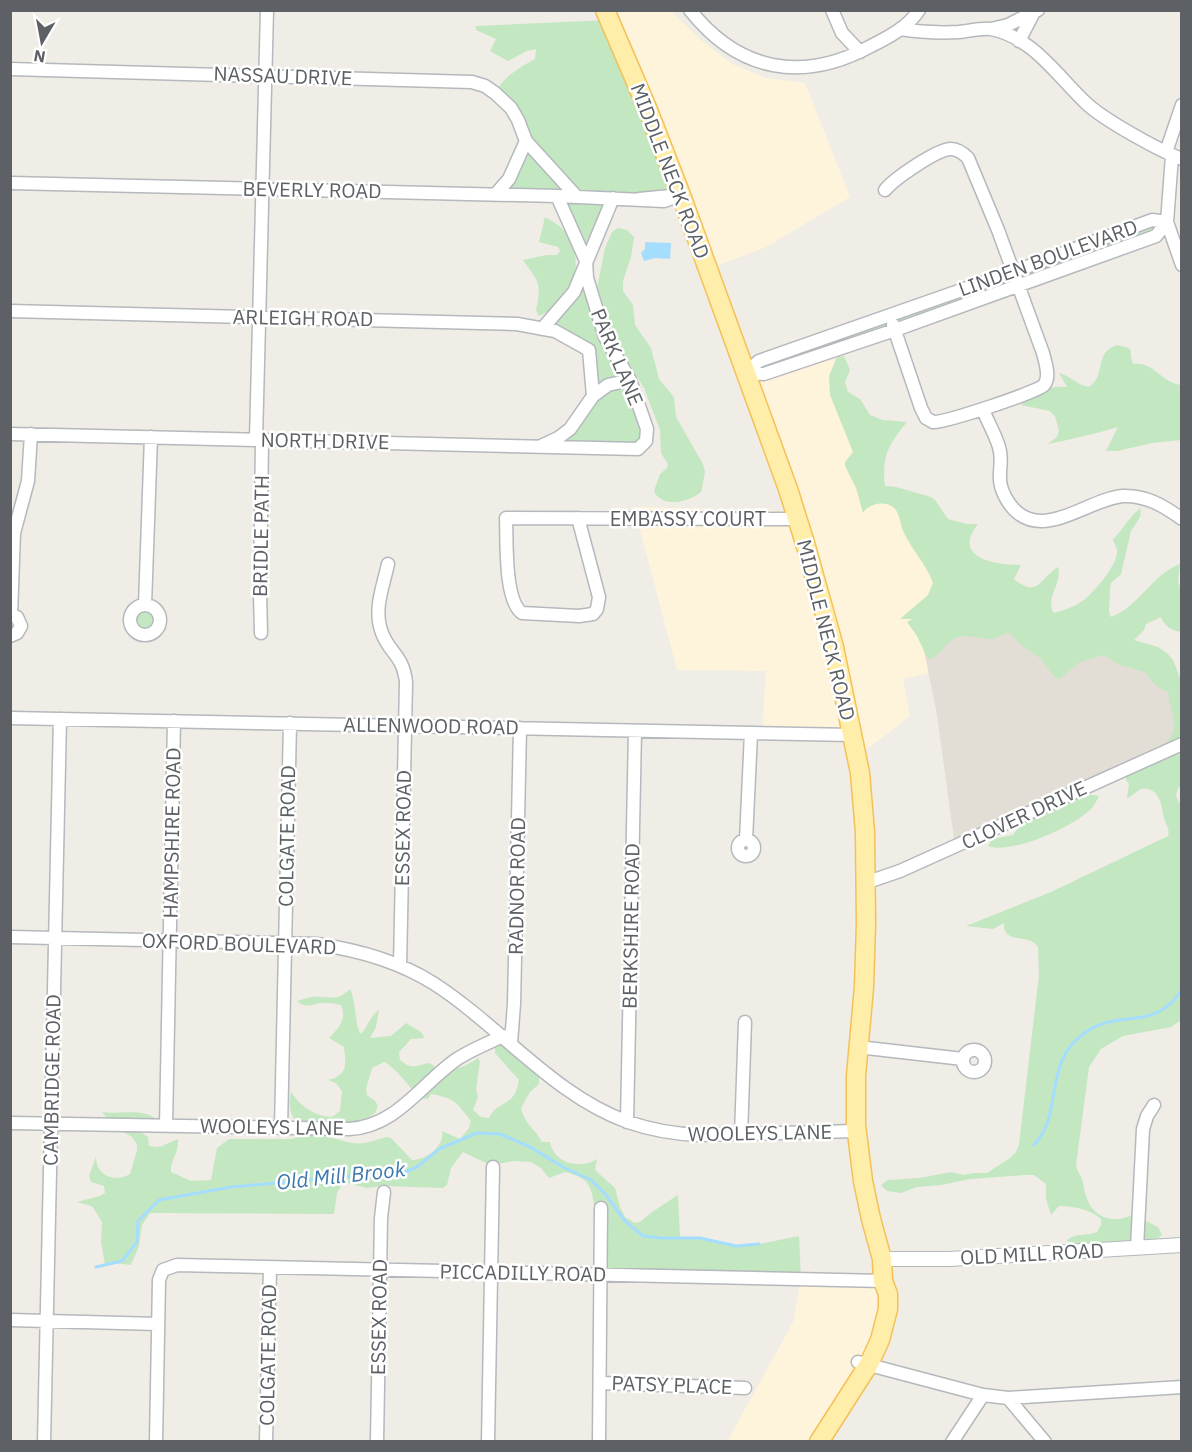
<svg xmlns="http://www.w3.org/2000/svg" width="1192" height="1452" font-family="'IBM Plex Sans',sans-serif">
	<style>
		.commercial { fill: #fef4db }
		.education { fill: #e2ded6 }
		.green { fill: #c3e7c1; fill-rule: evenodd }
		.water { fill: #a5ddff }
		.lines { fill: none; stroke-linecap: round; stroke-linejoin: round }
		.stream { stroke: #a5ddff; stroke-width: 3 }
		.minor-casing { stroke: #b5b8bc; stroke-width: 15 }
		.tertiary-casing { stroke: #b5b8bc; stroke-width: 16 }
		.primary-casing { stroke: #f4c159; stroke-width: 21 }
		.minor { stroke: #fff; stroke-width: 12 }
		.tertiary { stroke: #fff; stroke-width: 14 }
		.primary { stroke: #ffedaa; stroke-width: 18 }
		.labels { text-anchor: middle; stroke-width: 5; stroke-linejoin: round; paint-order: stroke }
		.street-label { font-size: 20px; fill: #5d6166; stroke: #fff }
		.water-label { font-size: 21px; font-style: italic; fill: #3c78ab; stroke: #fff }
	</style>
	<rect width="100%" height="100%" fill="#efede5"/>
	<path class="commercial" d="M605,11H671L701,40L732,64L766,78L805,83L850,197L764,248L708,269Z
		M832,351L864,479L895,493L952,617L920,630L929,673L903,679L910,716L857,757L853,735L762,733L766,671L677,670L634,507L794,511L745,373Z
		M801,1278L884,1281L888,1309L819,1441L727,1442L793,1322Z"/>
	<path class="education" d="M976,608L1124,646L1170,678L1181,742L955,846L937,715L920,630Z"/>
	<path class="green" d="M610,20L681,195L613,198L587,278L647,429L644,446H539L558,438L593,396L589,350L542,329L574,292L586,261L557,196L495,195L526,141L495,93C504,76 519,68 535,59L536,49L527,51L508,61L490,51L496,39L476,30V26Z
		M545,217C551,221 560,225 564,231C588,261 573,302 539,316L536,310C542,283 539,282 523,260L547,255H557L560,251L558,247L539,242Z
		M1167,222L1156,236L764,374L745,373L1082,245Z
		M618,228L627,230L634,237L631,257L623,281V291L633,305L635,325L651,348L659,379L674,397L676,417L703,464L705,472L701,492C689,502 662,509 654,491L660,474L667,468L668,464L661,453L660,430L644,388L627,360L610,323L597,288L605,248L612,232Z
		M1117,345C1137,349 1128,350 1133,364C1156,362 1159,382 1181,385V440L1152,443L1117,451H1106L1118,427C1095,434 1072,439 1048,444L1057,437L1059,430L1055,416L1050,411L1021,405C1033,393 1050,385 1067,387L1059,373C1071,376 1077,385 1089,387C1107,375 1093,353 1117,345Z
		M844,356L850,370L845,382L848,392L860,399L870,415L883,420L907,422C889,444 881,456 885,486L896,487L931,497L935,500L948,519L967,524H978C951,558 995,565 1021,565L1014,579C1038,599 1039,579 1058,567C1063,583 1044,599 1054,613C1065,610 1077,606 1085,599C1095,591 1116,566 1117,553C1118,547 1114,545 1113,539C1124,529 1128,517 1141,508L1140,517L1131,531L1121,574L1111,583L1110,588L1109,611L1111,617C1139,607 1152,574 1180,564L1178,581L1181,592V632C1171,630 1165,627 1161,617L1146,624L1144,630L1134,640L1158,647L1167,653L1173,660L1181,680L1182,786L1178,788L1176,796L1182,808L1181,1020L1171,1027L1123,1036L1101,1049L1089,1067L1076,1165C1077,1172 1082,1176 1083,1183C1086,1202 1093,1218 1115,1219C1121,1220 1128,1216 1134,1215L1158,1227L1162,1235L1154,1241L1145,1239L1136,1241L1072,1246L1069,1244L1067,1240C1077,1232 1086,1237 1097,1232L1101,1225V1219C1090,1209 1073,1206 1059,1206L1051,1215L1046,1199V1184L1034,1175H1025L970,1179L941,1185L917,1187L901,1193L887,1191L881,1185L888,1180L919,1178L951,1172L964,1175L973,1173H987L1010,1158L1016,1152L1019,1144L1039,975L1038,947C1028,932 1003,946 1004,923L993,929L966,926L1051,892L1168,836C1170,828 1166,826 1164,818C1162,809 1161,792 1148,789C1138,786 1135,796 1127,798L1129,784L1126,780V773C1137,764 1173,743 1174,729C1175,717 1169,704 1168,692L1156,686L1145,672L1119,665L1104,655L1080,662L1060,679L1055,678L1041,659L1020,644L1010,633C1003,633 999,638 992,639C978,640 968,632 954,639C943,644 940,658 928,659L917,636L907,622L913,619H900L928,595L933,583C926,564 912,550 904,533C900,525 900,512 893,507C884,500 868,504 863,513L856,488L845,466V462L853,452L830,395L829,376L836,359L838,357Z
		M130 620a15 15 0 1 1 30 0a15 15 0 1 1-30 0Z
		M1080,793L1099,796C1097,800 1095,804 1092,808C1075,826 1012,855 988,846L992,839L1013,835L1025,819Z
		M350,989C356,1001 354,1018 360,1034C368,1029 367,1019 379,1010L376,1027L370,1038L391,1036L406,1023L421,1032L425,1038L411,1039L399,1052L400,1060C413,1071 415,1065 430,1063L434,1066L435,1071C452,1071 464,1068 478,1058L480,1061L476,1090L478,1097L473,1110L481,1117L489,1118C497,1100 515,1108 519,1080L495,1053V1044L499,1042L539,1074V1084L530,1092L521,1108C525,1125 534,1127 542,1142H550C553,1163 581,1170 597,1159L595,1170L615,1188L620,1207L625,1217L635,1223L640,1222L652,1212L678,1195L680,1238H700L736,1246L759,1244L799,1236L801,1278L602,1274L601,1208L594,1205C591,1183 587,1178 565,1172L549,1178L541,1168L531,1162L514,1161L490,1165L463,1152L451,1168L447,1185L443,1188L385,1186L367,1188L343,1182L337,1193L334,1214L150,1213L142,1225L139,1246L131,1265L114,1263L105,1265L101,1242L102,1222L92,1206L77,1202L100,1196L105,1193L104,1186L91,1182L89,1176L96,1157C96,1176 115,1183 130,1174L137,1151V1144L132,1137L115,1127L102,1112C120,1115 143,1107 159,1121L139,1131L148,1137L149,1146L156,1147L162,1146L178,1139C179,1154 170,1160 171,1172L191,1181L211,1180L217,1148L229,1139H292L309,1134C294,1121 286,1112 291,1092C300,1106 314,1116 332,1117L340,1111L342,1091L336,1083L328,1080C348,1075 346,1065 344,1047L329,1038C339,1028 347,1019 341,1005C335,1004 327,1002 321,1003C311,1004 306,1009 297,1001C302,1000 307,997 312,997C329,995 336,1003 350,989ZM384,1062C393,1065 412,1089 419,1098L428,1099L431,1094C455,1098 457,1103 471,1121L469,1128L460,1139L442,1131C445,1146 426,1160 412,1160L391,1138L386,1137C359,1146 356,1145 330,1137L355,1127L375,1113C381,1102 374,1101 367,1095L366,1089L372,1068Z"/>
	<path class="water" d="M645,242L671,243L670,259L655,258L644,261L641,253L645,249Z"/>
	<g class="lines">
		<path class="stream" d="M1034,1145C1065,1112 1041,1062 1086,1032C1121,1008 1155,1033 1182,989
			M96,1267L122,1261L137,1242L138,1221L159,1200L231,1187L375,1174H400L417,1167L439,1149L477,1133L500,1134L530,1147L563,1167L591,1180L606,1195L625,1221L643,1236L662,1238H700L736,1246L759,1244"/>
		<g class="minor-casing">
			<path id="minor" d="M690,10C739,72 803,83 871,46C889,37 908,27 919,10
				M832,10L842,33L860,52
				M900,29C919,32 939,33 959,32C969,31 981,28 991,29C1033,37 1058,77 1087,104C1106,121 1158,150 1182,159
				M991,29L1008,25L1038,10
				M1019,41L1033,14
				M10,69L472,82L485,86L495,93L511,108L518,120L526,141L577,197
				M1166,152L1182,105
				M1172,156L1167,222L1182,265
				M10,183L557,196L664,201L681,195L639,199
				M885,190C894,179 937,149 951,149C958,149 963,153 968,158L998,230L1043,353C1045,362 1051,377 1044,385C1038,392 944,423 933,422L926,418L921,408L893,325
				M495,195L509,179L526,141
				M1152,220L1167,222L1156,236L895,330L764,374L745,373L759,361L1013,272Z
				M10,311L517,324L555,331L589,350L593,396
				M542,329L574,292L613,198
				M983,410C988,422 995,434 999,447C1005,466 993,477 1007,500C1036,548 1086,499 1123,496C1146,495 1164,506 1182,519
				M10,434L638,449L646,441L647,429L630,380L605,337L587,278L586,261L557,196
				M256,440L267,10
				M543,445L558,438L570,429L593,396L608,385L630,380
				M578,518L599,597L597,609L593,614L579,616L522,613C504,600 507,540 506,518C603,518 700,519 797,519
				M388,564C383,587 373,610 382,633C390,654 403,655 406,682L400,966
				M145,605L151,437
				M130 620a15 15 0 1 1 30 0a15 15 0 1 1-30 0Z
				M10,615L17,617L21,626L17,633L10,636
				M11,615L14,533L28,481L31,434
				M261,633L260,595L262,440
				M10,718L852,735
				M738 848a8 8 0 1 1 16 0a8 8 0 1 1-16 0Z
				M746,840L751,733
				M865,883L900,871L1182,744
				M10,937L317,944C358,950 398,961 433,983C499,1025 554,1096 628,1122C651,1130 675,1134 699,1135L856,1131
				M511,1043L514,1004L520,728
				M858,1047L963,1059
				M963 1061a11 11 0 1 1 22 0a11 11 0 1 1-22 0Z
				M627,1122L635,731
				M10,1123L349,1129C396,1127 421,1084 457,1059C471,1050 488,1043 503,1036
				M166,1126L174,721
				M281,1128L290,723
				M741,1135L745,1022
				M1137,1248L1143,1129L1147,1116L1154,1105
				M10,1320L158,1324
				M858,1362L983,1395L1008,1398L1045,1442
				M600,1383L745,1388
				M1008,1398L1182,1387
				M44,1442L60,719
				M156,1442L159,1280L163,1270L177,1265L883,1281
				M266,1442L270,1268
				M377,1442L381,1218L384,1192
				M488,1442L493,1167
				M599,1442L601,1208
				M952,1442L983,1395"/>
		</g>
		<g class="tertiary-casing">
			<path id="tertiary" d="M882,1259H949L1182,1245"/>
		</g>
		<g class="primary-casing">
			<path id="primary" d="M605,10L648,110L681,195L788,489L805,543L834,647L860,773L865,832L866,924L864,987L856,1076V1125L863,1181L871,1219L882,1259L883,1281L888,1294V1309L880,1340L869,1364L819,1442"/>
		</g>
		<use href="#minor" class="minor"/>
		<use href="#tertiary" class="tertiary"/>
		<use href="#primary" class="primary"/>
	</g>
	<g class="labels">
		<g class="street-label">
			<text transform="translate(283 76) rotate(2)" y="7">NASSAU DRIVE</text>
			<text transform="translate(670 171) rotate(69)" y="7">MIDDLE NECK ROAD</text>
			<text transform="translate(312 190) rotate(1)" y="7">BEVERLY ROAD</text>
			<text transform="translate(1048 258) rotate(-20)" y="7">LINDEN BOULEVARD</text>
			<text transform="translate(303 318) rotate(1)" y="7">ARLEIGH ROAD</text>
			<text transform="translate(617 357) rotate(67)" y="7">PARK LANE</text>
			<text transform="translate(325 441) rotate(1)" y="7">NORTH DRIVE</text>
			<text x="688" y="526">EMBASSY COURT</text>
			<text transform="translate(261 536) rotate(-89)" y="7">BRIDLE PATH</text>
			<text transform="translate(826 630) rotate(76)" y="7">MIDDLE NECK ROAD</text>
			<text transform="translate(431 726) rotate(1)" y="7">ALLENWOOD ROAD</text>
			<text transform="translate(1024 815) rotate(-25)" y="7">CLOVER DRIVE</text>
			<text transform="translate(403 828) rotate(-89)" y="7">ESSEX ROAD</text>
			<text transform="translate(172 833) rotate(-89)" y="7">HAMPSHIRE ROAD</text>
			<text transform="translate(287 836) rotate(-89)" y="7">COLGATE ROAD</text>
			<text transform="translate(517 886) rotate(-89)" y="7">RADNOR ROAD</text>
			<text transform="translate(631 926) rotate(-89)" y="7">BERKSHIRE ROAD</text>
			<text transform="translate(239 944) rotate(2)" y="7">OXFORD BOULEVARD</text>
			<text transform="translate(52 1080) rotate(-89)" y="7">CAMBRIDGE ROAD</text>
			<text transform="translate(272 1127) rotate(1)" y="7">WOOLEYS LANE</text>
			<text transform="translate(760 1133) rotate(-1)" y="7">WOOLEYS LANE</text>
			<text transform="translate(1032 1254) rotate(-3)" y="7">OLD MILL ROAD</text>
			<text transform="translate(523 1273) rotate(1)" y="7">PICCADILLY ROAD</text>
			<text transform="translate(379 1317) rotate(-89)" y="7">ESSEX ROAD</text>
			<text transform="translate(268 1355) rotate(-89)" y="7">COLGATE ROAD</text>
			<text transform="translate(672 1385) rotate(2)" y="7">PATSY PLACE</text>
		</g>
		<g class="water-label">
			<text transform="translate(341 1176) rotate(-6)" y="7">Old Mill Brook</text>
		</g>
	</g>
	<rect width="1192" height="1452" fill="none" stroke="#5d6166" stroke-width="24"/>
	<g transform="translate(42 42) rotate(190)" stroke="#ffffff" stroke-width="4.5" paint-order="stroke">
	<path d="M0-4.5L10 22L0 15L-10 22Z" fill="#5d6166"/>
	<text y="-9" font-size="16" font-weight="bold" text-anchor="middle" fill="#5d6166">N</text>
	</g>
</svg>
